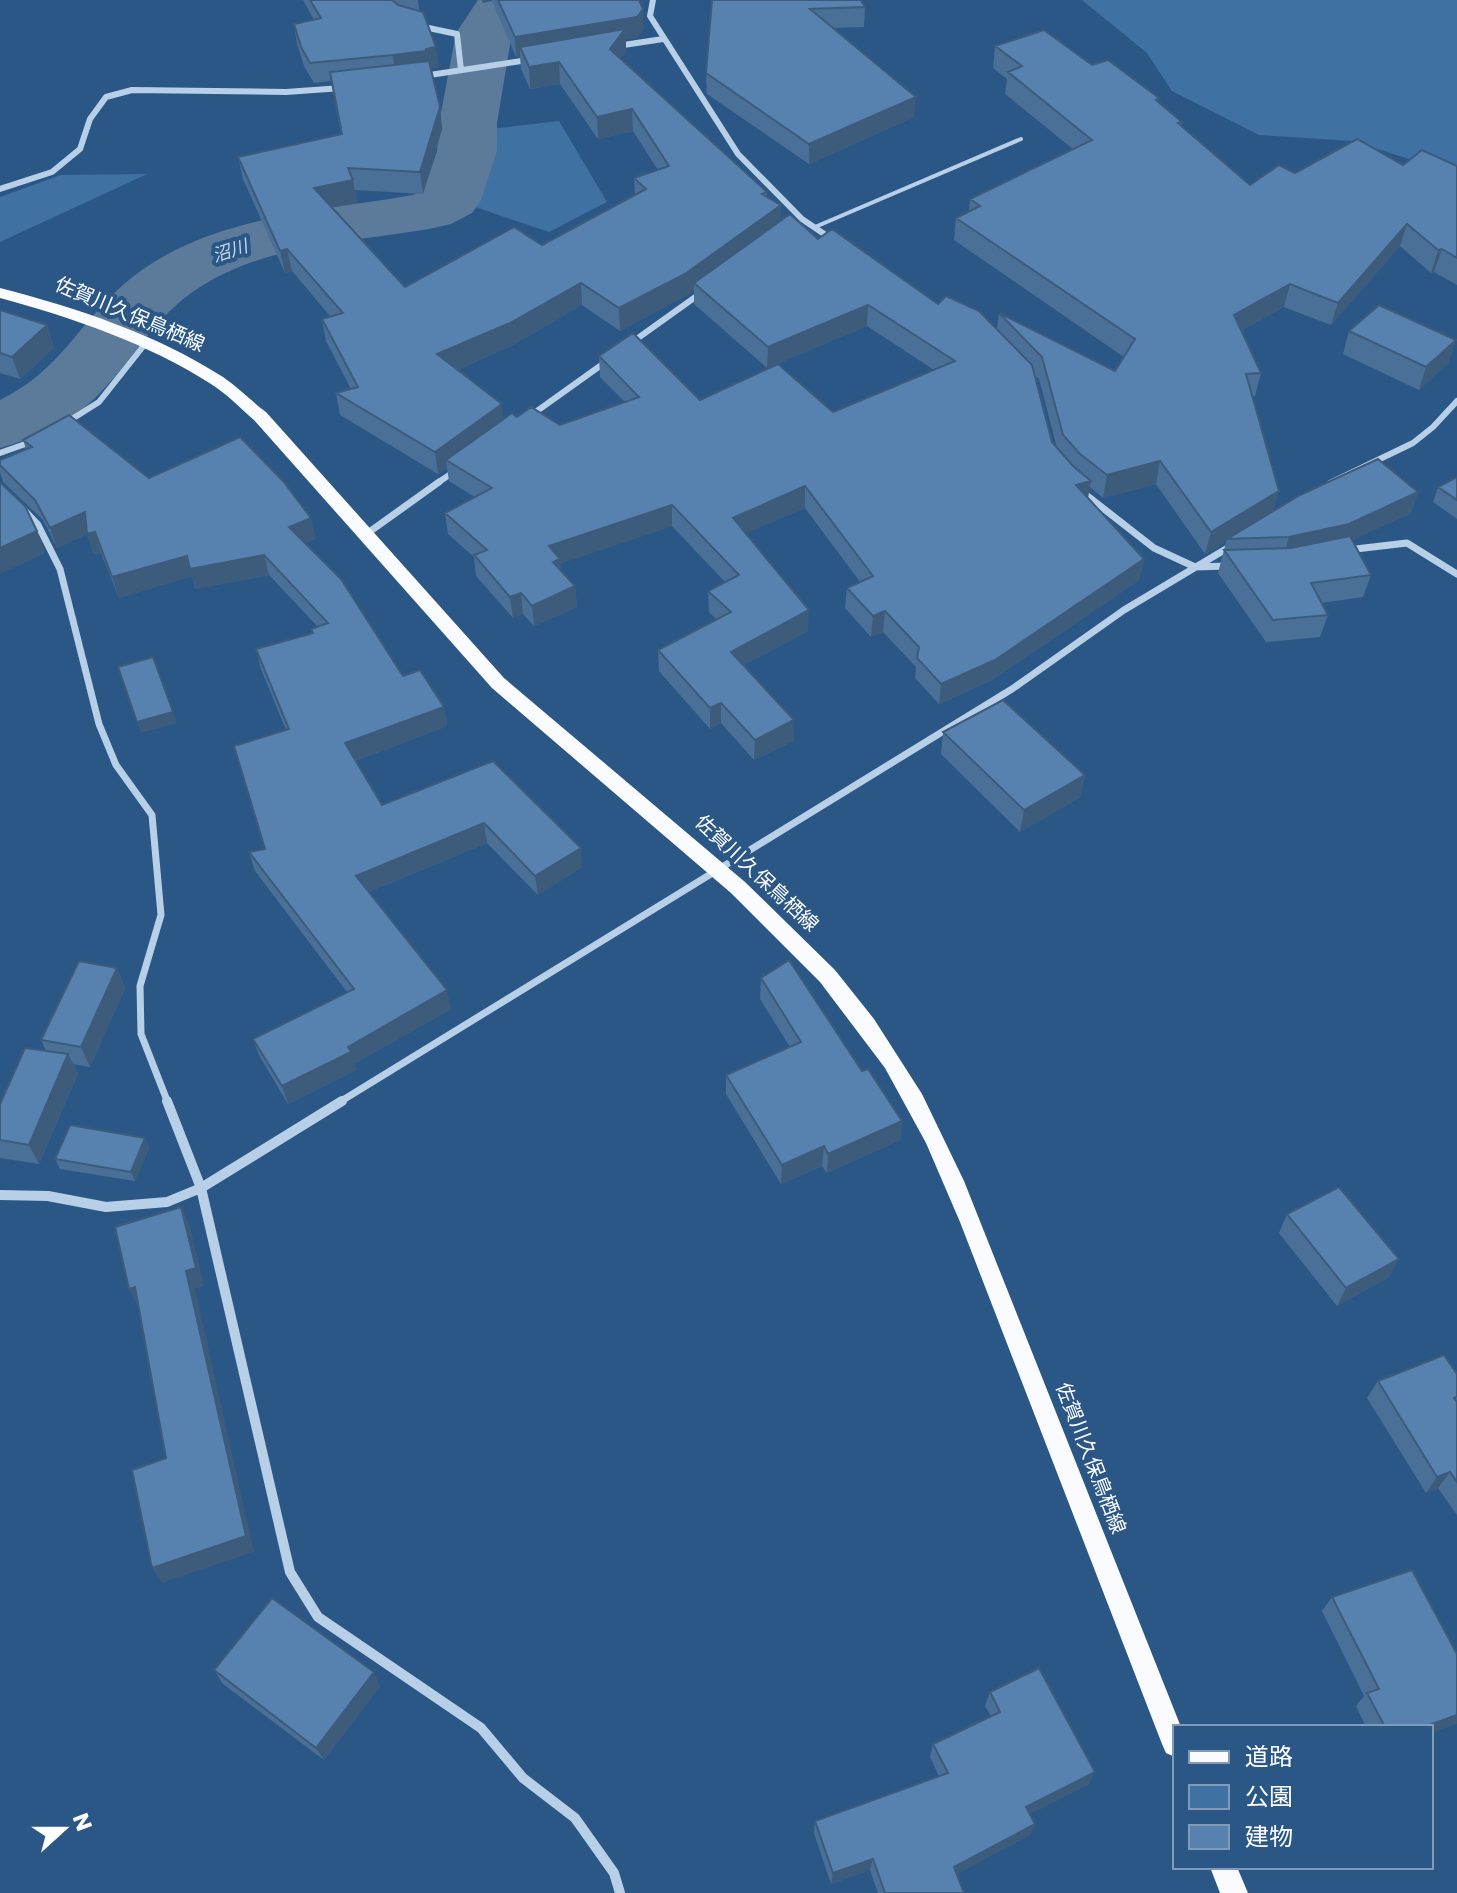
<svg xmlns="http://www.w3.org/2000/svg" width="1457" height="1893" font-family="Poppins,'Noto Sans JP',sans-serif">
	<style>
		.green { fill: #4071a3 }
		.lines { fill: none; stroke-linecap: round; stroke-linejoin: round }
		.river { fill: #5c7a9a; fill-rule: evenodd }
		.lane { stroke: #b8cfe8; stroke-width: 4 }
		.street-far2 { stroke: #b8cfe8; stroke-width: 6 }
		.street-far1 { stroke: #b8cfe8; stroke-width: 7 }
		.street { stroke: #b8cfe8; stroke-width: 10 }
		.primary { fill: #f9fbfe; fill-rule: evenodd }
		.wall { fill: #4b7097; fill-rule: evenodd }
		.shaded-wall { fill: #3d5b7b }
		.building { fill: #5782b0; stroke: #3d5b7b; stroke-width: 2 }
		.labels { text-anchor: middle; stroke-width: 8; stroke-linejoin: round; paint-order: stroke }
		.far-water-label { font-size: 18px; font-style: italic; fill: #c3d9ef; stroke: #2b5787 }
		.street-label { font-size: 20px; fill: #fff; stroke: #2b5787 }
	</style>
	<rect width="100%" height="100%" fill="#2b5787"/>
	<path class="green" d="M1082,0H1457V174L1352,141L1259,135L1172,91L1147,53Z
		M559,121L607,202L549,232L472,206L491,129Z
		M147,174L0,242V197L61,175Z"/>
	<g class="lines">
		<path class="river" d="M478,0H532L512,33L497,123V151L481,200L472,213L451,224L429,229C353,242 267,244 200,287C155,315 133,361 96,397C70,423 35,438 0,448V400C61,370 77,325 124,284C203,216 315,212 413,195L424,190L437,151L439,123L456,33Z"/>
		<path class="lane" d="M815,227L1021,139"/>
		<path class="street-far2" d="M653,0L650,16L738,154L802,219L833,240
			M419,26L457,34L461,70
			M617,46L663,39
			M423,76L528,60
			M0,189L52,172L80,149L90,119L106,97L132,90L286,92L342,88
			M631,343L701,293
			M530,416L607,361
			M64,424L99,402L145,344
			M0,453L31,442
			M1330,483L1413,443L1433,427L1457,401
			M436,484L455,471"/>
		<path class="street-far1" d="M1081,491L1154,548L1195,567L1227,566
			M23,509L38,525L60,569L99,724L116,765L152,815L161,915L140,986L141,1034L168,1103
			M365,535L439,482
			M1347,550L1407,543L1457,574
			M338,1103L1012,689L1124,610L1231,546"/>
		<path class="street" d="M167,1101L201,1188L290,1572L318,1617L481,1728L523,1778L575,1818L614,1873L620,1893
			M0,1195L48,1196L106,1207L167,1202L201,1188L342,1101"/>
		<path class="primary" d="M0,288C77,308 156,334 223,377C238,387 251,401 266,412L504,678L745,882L835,970L874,1019L922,1094L964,1181L1181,1727H1175V1757L1166,1753L1162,1744L960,1222L926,1143L885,1068L820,982L731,893L492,688L254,420C240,408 227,394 211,384C147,343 73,318 0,298Z
			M1210,1867H1237L1248,1893H1220Z"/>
	</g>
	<path class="wall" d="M303,0H418L419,11L439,67L431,68L440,107L442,129L423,194L355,190L357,203L332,207L405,287L542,245L635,195L634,178L658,170L633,131L598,139L560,84L530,89L521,69L520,57H516L492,1L483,3L481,0H639L644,29L637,37L626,39V51L620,59L767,192V197L781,221L818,239L938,304L997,329L999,313L1115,371L1124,357L954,240L956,218L969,211L970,199L1073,149L1005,94L1007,79L993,68L995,46L1092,65L1159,98L1158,102L1182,122L1181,126L1250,185L1295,173L1403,165L1457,166V285L1434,272L1431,273L1400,246L1331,325L1284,307L1242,330L1261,373L1255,396H1252L1274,511L1418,492L1411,513L1352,540L1371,575L1363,597L1321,603L1328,615L1320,637L1266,642L1218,573L1226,542L1205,554L1156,484L1103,498L1090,487L1088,498L1144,559L1139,580L992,680L939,704L915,678L916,667L883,632L871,637L845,608L847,588L860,582L805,508L746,533L808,631L744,665L794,720V741L754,760L721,723L710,729L659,671L658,650L717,620L709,612L708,591L725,582L672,526L561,563V571L575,586L577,607L534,626L523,614L513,618L476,576L474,557L448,534L445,513L475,497L449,481L447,468L438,474L340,415L336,393L351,389L326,341L322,319L330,316L292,271L285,273L243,179L238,157L341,134L331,81L314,83L304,66L297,44L294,24L314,20ZM694,290V304L767,368L867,326L934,370L833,412L700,400L599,356L600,377L625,402L560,425L517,417L504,419L457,370L513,345L582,305L620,331L685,296ZM1034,375L1039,379L1057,448L1052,442Z
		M712,0L865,7L864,27L833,28L914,117L809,164L707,94L706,73Z
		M0,310L47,325L54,348L20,379L0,373Z
		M1349,331L1456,340L1448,363L1419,390L1343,354Z
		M23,440L149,478L316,539L305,543L403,676L444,707L447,726L355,761L382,805L493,761L582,867L538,895L487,843L368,892L451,1009L354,1064L356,1070L288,1104L260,1057L253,1039L347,992L255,871L249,852L264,849L286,730L261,669L256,649L312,634L311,629L318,627L269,575L195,589L192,576L119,598L101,553L94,554L87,534L57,548L43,520L3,482L0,472V460L26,449Z
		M1457,477V519L1433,502L1438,487Z
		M943,732L1085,775L1080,797L1020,832L941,754Z
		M117,968L125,988L90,1067L73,1064L78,1074L39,1164L0,1158V1104L46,1051L41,1040Z
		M761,978L862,1071L902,1121L900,1140L827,1173L822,1166L781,1184L726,1094V1075L790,1047L760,999Z
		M145,1138L149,1148L135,1181L60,1169L55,1159Z
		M1287,1214L1389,1277L1337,1306L1279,1233Z
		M1457,1374V1515L1438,1488L1426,1493L1367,1398L1378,1381Z
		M1332,1597L1431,1727H1366L1356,1706L1364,1696L1322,1611Z
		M214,1670L380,1686L324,1760L223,1684Z
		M990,1692L1089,1784L1030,1814L1035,1824L1029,1835L957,1874L964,1893H878L870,1870L831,1884L814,1833L815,1821L939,1776L930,1757L933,1744L991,1716L985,1706Z"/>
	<path class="shaded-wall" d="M482,0H492V1L483,3Z
		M643,9L644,29L637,37L626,39V51L611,71L520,47V57H516L515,37Z
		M436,47L439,67L395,75L393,55Z
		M559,62L560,84L530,89L529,67Z
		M916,97L914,117L809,164V144Z
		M440,107L442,129L423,194L420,172Z
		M632,109L633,131L598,139L597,117Z
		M353,180L357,203L318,210L314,188Z
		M781,205V227L694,283V290L685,296L620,331L619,308Z
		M1407,224L1400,246L1331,325L1338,303Z
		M287,249L292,271L285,273L280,251Z
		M1442,249L1434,272L1431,273L1438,250Z
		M581,283L582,305L513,345L440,377L437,354Z
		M1290,284L1284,307L1229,337L1234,315Z
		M868,305L867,326L767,368L768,347Z
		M47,325L54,348L20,379L12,357Z
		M1456,340L1448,363L1419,390L1426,367Z
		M502,404L504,426L446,460L447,468L438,474L435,452Z
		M1160,461L1156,484L1103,498L1107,475Z
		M1091,481L1087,502L1076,485Z
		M805,486V508L733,539V518Z
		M1279,491L1273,514L1227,539L1226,542L1205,554L1211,532Z
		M1418,492L1411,513L1343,545L1283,558L1289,537Z
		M672,505V526L561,563L562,580L555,583L549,546Z
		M85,512L95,532L101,553L94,554L87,534L57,548L50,528Z
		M311,518L316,539L294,547L289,527Z
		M37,531L45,553L0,574V548Z
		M264,555L269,575L195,589L192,576L119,598L112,577L187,556Z
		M1144,559L1139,580L992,680L939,704L941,684Z
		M575,586L577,607L534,626L532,606Z
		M521,593L523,614L513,618L510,597Z
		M809,610L808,631L731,672V652Z
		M885,611L883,632L871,637L873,616Z
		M721,703V723L710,729V708Z
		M444,707L447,726L349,763L345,743Z
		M173,712L177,723L141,733L137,722Z
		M794,720V741L754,760L755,740Z
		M1085,775L1080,797L1020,832L1024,810Z
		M484,823L487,843L360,895L356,876Z
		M581,848L582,867L538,895L535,876Z
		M117,968L125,988L90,1067L81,1047Z
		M447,990L451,1009L354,1064L356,1070L288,1104L282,1086L348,1047Z
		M68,1054L78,1074L39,1164L29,1145Z
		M902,1121L900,1140L827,1173L828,1154Z
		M145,1138L149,1148L135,1181L131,1172Z
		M824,1146L822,1166L781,1184L782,1165Z
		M181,1207L190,1226L204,1286L195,1289L254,1552L162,1583L152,1568L246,1536L186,1271Z
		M1399,1259L1389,1277L1337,1306L1346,1288Z
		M135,1287L138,1307L129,1289Z
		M1450,1472L1438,1488L1426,1493L1437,1477Z
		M374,1672L380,1686L324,1760L316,1748Z
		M1457,1715V1724L1431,1733V1727H1424Z
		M1095,1772L1089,1784L1021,1819L1026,1807Z
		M1035,1824L1029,1835L950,1878L954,1867Z
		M873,1859L870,1870L831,1884L833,1873Z"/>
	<path class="building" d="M310,0H392L398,5L423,12L436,47L426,49V51L393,55L310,63L301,47L294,24L321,18Z
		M498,0H639L643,9L637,17L515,37Z
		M712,0H861L865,7L810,9L916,97L809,144L706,73Z
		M625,29L610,49L767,192L762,194L781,205L685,274L619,308L581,283L510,323L437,354L502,404L435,452L336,393L358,387L322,319L343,313L287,249L280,251L238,157L342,134L330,72L429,61L440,107L420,172L348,168L353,180L314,188L405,287L514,227L542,245L646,189L634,178L669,166L632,109L597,117L559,62L529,67L520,47Z
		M1044,30L1092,65L1108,60L1159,98L1156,100L1182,122L1178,123L1250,185L1279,165L1295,173L1357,139L1403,165L1422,150L1457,166V258L1442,249L1438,250L1407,224L1338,303L1290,284L1234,315L1261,373L1246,374L1279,491L1211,532L1160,461L1107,475L1080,454L1063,435L1042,357L999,313L1115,371L1135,339L956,218L980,206L970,199L1092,140L1008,72L1022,66L995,46Z
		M790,214L818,239L832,229L938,304L946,296L979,311L1032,365L1052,442L1073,466L1091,481L1076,485L1144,559L995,660L941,684L917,658L919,647L885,611L873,616L847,588L873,576L805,486L733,518L809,610L731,652L794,720L755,740L721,703L710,708L658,650L731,612L708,591L739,575L672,505L549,546L560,559L553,562L575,586L532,606L521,593L510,597L474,555L487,550L445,513L492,488L446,460L512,413L517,417L531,407L560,425L639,397L599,356L633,333L700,400L778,364L833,412L955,361L868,305L768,347L694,283Z
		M1379,305L1456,340L1426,367L1349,331Z
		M0,310L47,325L12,357L0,353Z
		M69,415L149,478L240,437L283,481L311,518L289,527L341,579L403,676L420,670L444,707L345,743L382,805L493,761L581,848L535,876L484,823L356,876L447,990L348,1047L351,1052L282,1086L253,1039L354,989L249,852L265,849L234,746L289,729L256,649L313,633L311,629L328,623L264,555L190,569L187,556L112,577L95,532L87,534L85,512L50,528L35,500L0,465V460L32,447L23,440Z
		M1378,459L1418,492L1349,524L1289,537L1227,539L1300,495Z
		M1457,477V500L1438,487Z
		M0,482L25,506L37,531L0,548Z
		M1350,536L1371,575L1311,583L1328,615L1273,620L1224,550L1291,548Z
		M153,657L173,712L137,722L118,667Z
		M1003,700L1085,775L1024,810L943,732Z
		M789,960L862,1071L868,1069L902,1121L828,1154L824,1146L782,1165L726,1075L801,1042L761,978Z
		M79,961L117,968L81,1047L41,1040Z
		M25,1048L68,1054L29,1145L0,1140V1104Z
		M70,1125L145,1138L131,1172L55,1159Z
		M1339,1187L1399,1259L1346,1288L1287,1214Z
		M181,1207L196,1268L186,1271L246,1536L152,1568L132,1470L166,1458L135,1287L129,1289L115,1227Z
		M1444,1355L1457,1374V1396L1454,1398L1457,1402V1482L1450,1472L1437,1477L1378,1381Z
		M1412,1570L1457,1654V1715L1424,1727H1385L1367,1693L1379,1689L1332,1597Z
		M272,1598L374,1672L316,1748L214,1670Z
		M1039,1668L1095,1772L1026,1807L1035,1824L954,1867L964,1893H885L873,1859L833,1873L815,1821L948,1773L933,1744L1000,1712L990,1692Z"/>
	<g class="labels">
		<g class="far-water-label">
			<text transform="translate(230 251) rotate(-18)" y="6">沼川</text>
		</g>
		<g class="street-label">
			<text transform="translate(130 314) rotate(23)" y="7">佐賀川久保鳥栖線</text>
			<text transform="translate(757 873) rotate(43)" y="7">佐賀川久保鳥栖線</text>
			<text transform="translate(1091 1458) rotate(69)" y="7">佐賀川久保鳥栖線</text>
		</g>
	</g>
	<rect x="1173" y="1725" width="260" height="144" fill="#2b5787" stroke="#809ab7" stroke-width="2"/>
	<rect x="1189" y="1751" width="40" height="12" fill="#f9fbfe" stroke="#809ab7" stroke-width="2"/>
	<text x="1245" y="1765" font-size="24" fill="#ffffff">道路</text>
	<rect x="1189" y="1785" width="40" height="24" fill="#4071a3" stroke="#809ab7" stroke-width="2"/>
	<text x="1245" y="1805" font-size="24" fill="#ffffff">公園</text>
	<rect x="1189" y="1825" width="40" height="24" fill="#5782b0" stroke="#809ab7" stroke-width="2"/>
	<text x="1245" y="1845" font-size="24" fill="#ffffff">建物</text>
	<g transform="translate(64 1829) rotate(69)" stroke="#2b5787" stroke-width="6" paint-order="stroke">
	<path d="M0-6L14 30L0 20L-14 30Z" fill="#ffffff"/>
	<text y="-12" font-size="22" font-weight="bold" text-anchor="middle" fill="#ffffff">N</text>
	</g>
</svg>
